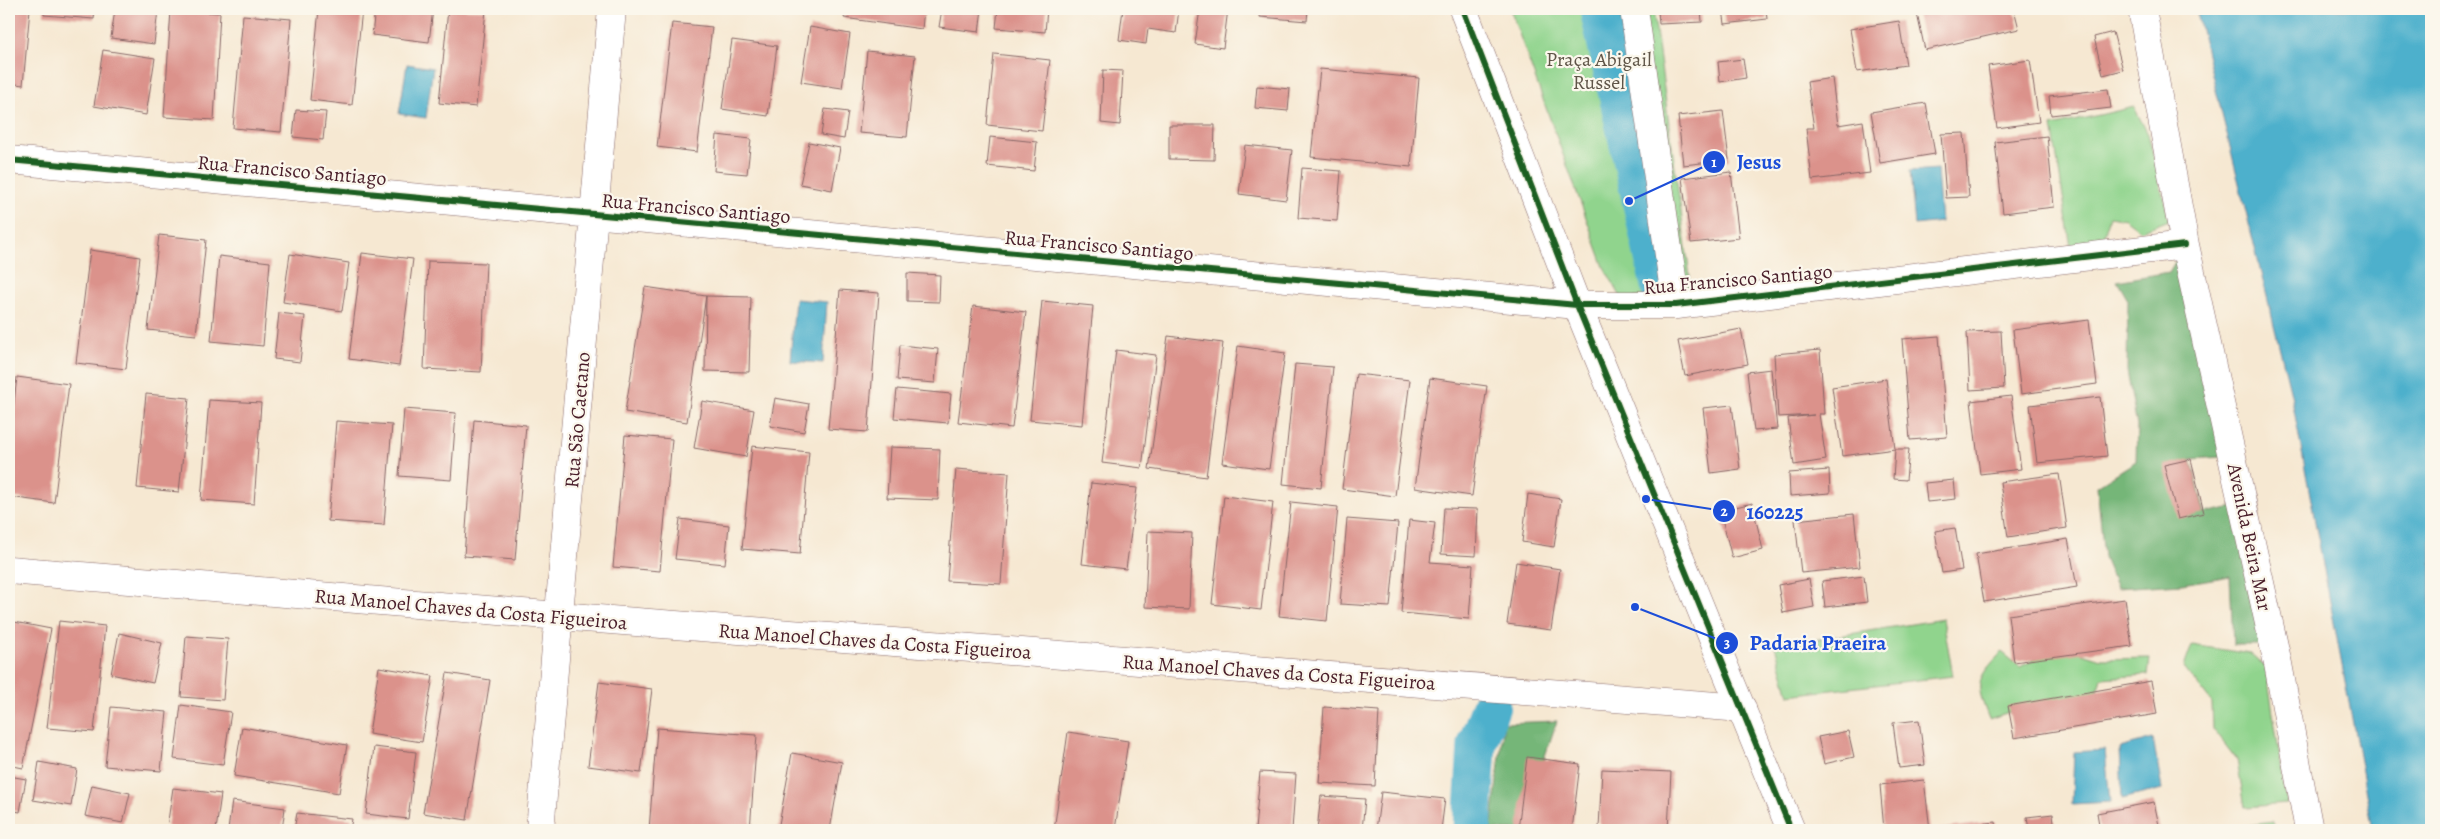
<svg xmlns="http://www.w3.org/2000/svg" width="2440" height="839" font-family="Alegreya,serif">
	<style>
		.green { fill: #90d48d; stroke: #6d7a5c }
		.forest { fill: #74b678; stroke: #5f6a52 }
		.water { fill: #4db0cc; stroke: #4c687c }
		.lines { fill: none; stroke-linecap: round; stroke-linejoin: round }
		.canal { stroke: #4db0cc; stroke-width: 39 }
		.building { fill: #db928b }
		.minor-casing { stroke: #866565; stroke-width: 29 }
		.major-casing { stroke: #866565; stroke-width: 29 }
		.minor { stroke: #fff; stroke-width: 28 }
		.major { stroke: #fff; stroke-width: 28 }
		.cycleway-casing { stroke: #fbf7ec; stroke-width: 9 }
		.cycleway { stroke: #1b5e20; stroke-width: 6 }
		.labels { text-anchor: middle; stroke-width: 4.5; stroke-linejoin: round; paint-order: stroke }
		.park-label { font-size: 20px; fill: #5f5548; stroke: #fbf7ec }
		.street-label { font-size: 20px; fill: #4a1f2b; stroke: #fbf7ec }
		.leader { fill: none; stroke: #1d4ed8; stroke-width: 2 }
		.callout-dot { fill: #1d4ed8; stroke: #fbf7ec; stroke-width: 2 }
		.mark-label { font-size: 15px; text-anchor: middle; font-weight: bold; fill: #fff }
		.callout-label { font-size: 21px; text-anchor: middle; font-weight: bold; fill: #1d4ed8; stroke: #fbf7ec; stroke-width: 4.5; stroke-linejoin: round; paint-order: stroke }
	</style>
	<rect width="100%" height="100%" fill="#fbf7ec"/>
	<filter id="ink" filterUnits="userSpaceOnUse"><feTurbulence type="fractalNoise" baseFrequency=".02" numOctaves="2"/><feDisplacementMap in="SourceGraphic" scale="10" xChannelSelector="R" yChannelSelector="G"/><feConvolveMatrix kernelMatrix="1 2 1 2 8 2 1 2 1" color-interpolation-filters="sRGB"/></filter>
	<filter id="wash" filterUnits="userSpaceOnUse"><feTurbulence type="fractalNoise" baseFrequency=".0096" numOctaves="4" result="noise"/><feDisplacementMap in="SourceGraphic" scale="20" xChannelSelector="R" yChannelSelector="G"/><feGaussianBlur stdDeviation="1.12" result="paint"/><feColorMatrix in="noise" values="0 0 0 0 0 0 0 0 0 0 0 0 0 0 0 0 0 1.4 0 .05"/><feComposite in="paint" operator="in"/></filter>
	<g filter="url(#wash)">
		<rect width="100%" height="100%" fill="#f6e8d2"/>
		<path class="green" d="M1510,9H1653L1692,291L1622,299L1604,267Z
			M2134,107L2148,134L2169,220L2141,231L2125,219L2110,216L2102,241L2071,248L2052,126Z
			M1943,619L1953,676L1789,695L1775,646Z
			M2192,645L2251,654L2266,667L2287,804L2245,807L2237,760L2213,729L2212,703L2184,667Z
			M2060,646L2101,659L2150,658L2148,675L2101,678L2097,694L2032,704L1989,719C1975,683 1975,680 2002,652L2020,667Z
			M2273,822L2275,830H2213Z"/>
		<path class="forest" d="M2185,245L2222,457L2191,459L2205,513L2243,505L2260,645H2233L2230,576L2182,584L2117,588L2104,557L2097,486L2136,461L2137,426L2127,371L2128,300L2117,281L2169,272Z
			M1557,721L1545,756L1541,830H1491L1504,723Z"/>
		<path class="water" d="M2196,9H2431V830H2373L2291,394Z
			M407,64L433,68L426,118L399,114Z
			M1937,169L1941,222L1915,225L1910,171Z
			M795,299L827,302L823,363L790,361Z
			M2153,739L2162,789L2122,799L2120,748Z
			M2105,750L2110,802L2072,804L2074,752Z"/>
		<g class="lines">
			<path class="canal" d="M1599,9L1662,294
				M1472,830L1477,744L1491,706"/>
		</g>
		<g id="blocks">
			<path class="building" d="M9,9H30L23,85L9,83Z
				M44,9H95L94,19L44,15Z
				M115,9L158,10L154,44L111,38Z
				M319,9H362L352,105L310,100Z
				M375,9H433L429,42L372,35Z
				M448,9L486,10L476,107L439,103Z
				M846,9H924L922,29L844,18Z
				M942,9H982L979,32L939,27Z
				M998,9H1047L1045,32L996,28Z
				M1123,9H1179L1176,33L1148,29L1146,44L1119,40Z
				M1200,9H1228L1223,48L1195,44Z
				M1260,9H1308L1307,21L1260,17Z
				M1658,9H1701L1702,22L1659,24Z
				M1723,9H1766L1767,19L1725,24Z
				M1916,9H2014L2019,29L1925,50Z
				M171,10L220,13L214,120L164,117Z
				M243,15L291,19L281,132L233,128Z
				M1899,21L1906,65L1857,72L1850,29Z
				M672,23L712,27L697,152L657,147Z
				M810,27L850,34L842,88L801,82Z
				M2113,32L2123,70L2103,75L2094,37Z
				M732,40L777,46L768,116L722,109Z
				M103,50L155,58L146,115L94,106Z
				M867,51L915,56L907,137L859,133Z
				M994,54L1050,60L1042,131L987,125Z
				M1743,59L1746,78L1720,82L1718,62Z
				M2030,60L2039,122L1997,128L1988,66Z
				M1320,69L1419,78L1411,167L1311,157Z
				M1103,70L1123,71L1120,125L1101,123Z
				M1832,78L1838,125L1863,121L1870,173L1812,180L1806,128H1814L1807,82Z
				M1257,86L1290,89L1288,111L1255,108Z
				M2108,89L2111,108L2051,115L2049,96Z
				M1926,103L1935,154L1880,163L1871,112Z
				M825,109L848,112L844,139L821,135Z
				M296,110L326,112L323,140L293,137Z
				M1723,111L1729,160L1683,165L1678,116Z
				M1169,125H1215L1214,160L1169,159Z
				M1964,133L1969,197L1946,198L1941,134Z
				M717,135L751,139L747,174L714,171Z
				M2047,136L2054,207L2003,213L1995,142Z
				M990,137L1037,142L1034,171L987,166Z
				M809,142L840,148L832,190L800,184Z
				M1245,145L1292,150L1286,200L1239,194Z
				M1302,168L1341,171L1337,221L1298,218Z
				M1731,172L1739,238L1691,243L1682,178Z
				M159,235L206,240L196,335L148,330Z
				M90,250L140,257L126,369L76,363Z
				M362,253L413,259L399,366L349,359Z
				M290,254L349,263L342,311L283,302Z
				M219,256L270,262L263,346L211,341Z
				M428,261L486,263L481,372L424,369Z
				M907,273L940,275L939,302L907,301Z
				M645,287L706,296L687,422L625,412Z
				M840,290L879,293L868,432L828,429Z
				M706,296L751,297L749,372L705,371Z
				M1042,301L1093,306L1082,425L1030,420Z
				M973,306L1026,312L1012,428L958,422Z
				M279,313L305,316L300,362L274,359Z
				M2089,320L2097,384L2021,394L2013,330Z
				M1741,329L1748,364L1685,376L1678,341Z
				M2001,331L2004,388L1970,390L1967,332Z
				M1168,336L1223,343L1206,477L1149,469Z
				M1939,336L1947,437L1910,440L1902,339Z
				M900,345L938,349L935,383L897,380Z
				M1238,346L1285,353L1269,469L1222,463Z
				M1116,350L1156,355L1142,468L1102,463Z
				M1820,350L1824,414H1819L1826,460L1794,465L1788,418L1814,415L1778,417L1774,354Z
				M1295,364L1333,367L1321,488L1283,484Z
				M1771,369L1777,429L1754,431L1747,372Z
				M1356,374L1410,380L1395,496L1342,489Z
				M17,377L69,384L54,503L9,497V445Z
				M1430,378L1487,386L1472,496L1415,488Z
				M1886,379L1895,449L1842,456L1832,387Z
				M897,389L951,394L948,423L894,418Z
				M146,394L189,398L179,492L137,488Z
				M2011,396L2021,469L1980,474L1971,401Z
				M2100,397L2107,456L2037,463L2030,405Z
				M775,398L809,404L804,432L770,426Z
				M209,400L261,403L254,504L201,500Z
				M702,401L754,410L746,457L694,448Z
				M1732,405L1740,469L1711,473L1703,408Z
				M404,409L456,413L451,480L399,476Z
				M474,420L526,425L515,560L464,556Z
				M336,421L392,425L384,525L328,521Z
				M625,435L672,439L660,571L613,567Z
				M752,446L809,452L800,554L742,549Z
				M890,447L940,449L938,500L887,498Z
				M1895,449H1909L1906,480L1893,479Z
				M2191,459L2204,513L2178,519L2164,465Z
				M956,469L1009,473L1001,584L947,581Z
				M1829,470L1830,493L1790,496L1789,473Z
				M2059,474L2067,528L2008,537L2000,482Z
				M1954,480L1956,499L1927,502L1925,483Z
				M1091,483L1137,488L1126,569L1082,564Z
				M1528,494L1561,499L1554,547L1522,542Z
				M1224,496L1273,502L1261,610L1212,604Z
				M1291,502L1338,507L1327,621L1279,616Z
				M1752,503L1763,550L1732,558L1720,511Z
				M1444,508L1478,509L1476,556L1441,554Z
				M1854,514L1860,567L1801,573L1795,520Z
				M680,519L729,525L725,564L675,559Z
				M1347,519L1398,523L1390,607L1340,604Z
				M1409,520L1435,523L1430,562L1473,565L1469,619L1401,613Z
				M1955,528L1962,570L1942,573L1935,531Z
				M1148,531L1192,533L1189,609L1145,607Z
				M2068,539L2077,587L1984,602L1976,554Z
				M1516,562L1560,569L1551,630L1507,624Z
				M1864,576L1867,602L1825,607L1822,581Z
				M1809,579L1814,607L1783,613L1778,585Z
				M2125,599L2132,646L2014,662L2008,615Z
				M9,621L51,629L23,768L9,765Z
				M59,621L105,626L94,732L47,728Z
				M119,633L162,643L153,683L111,674Z
				M186,636L228,639L223,700L181,697Z
				M379,667L433,676L422,742L369,734Z
				M447,673L490,680L467,820L423,813Z
				M2151,681L2157,714L2014,738L2008,706Z
				M599,682L652,689L641,773L588,766Z
				M181,705L231,712L223,765L174,759Z
				M111,707L167,712L161,771L105,766Z
				M1324,707L1379,711L1375,786L1319,783Z
				M1919,720L1925,765L1899,768L1893,723Z
				M242,727L347,745L339,793L234,776Z
				M657,728L757,735L750,830H649Z
				M1848,731L1854,757L1824,764L1818,737Z
				M1068,732L1128,741L1115,830H1054Z
				M374,747L416,752L408,819L366,814Z
				M792,753L842,762L830,830H778Z
				M1527,757L1580,764L1572,830H1518Z
				M39,762L77,769L71,806L33,800Z
				M1602,769L1671,772L1668,830L1599,828Z
				M1260,772L1296,774L1292,830H1255Z
				M9,776L26,779L20,812L9,810Z
				M1924,780L1930,830H1884L1880,785Z
				M92,785L130,793L123,823L85,816Z
				M173,788L221,794L216,830H188L167,827Z
				M1381,792L1445,799L1441,830H1376Z
				M1321,796L1365,799L1362,830H1317Z
				M232,801L285,808L282,830H228Z
				M2154,802L2160,830H2100L2097,813Z
				M297,813L352,819L350,830H294Z
				M2053,814L2055,830H2029L2027,817Z
				M1996,822L1997,830H1939V829Z"/>
		</g>
	</g>
	<g filter="url(#ink)">
		<use href="#blocks" fill-opacity="0" stroke="#866565" stroke-width="1"/>
		<g class="lines">
			<g class="minor-casing">
				<path id="minor" d="M1634,9L1676,305
					M2142,9L2185,245L2278,664L2309,830
					M9,160L1577,305H1676L2185,245
					M9,570L559,616L1742,708
					M540,830L612,9"/>
			</g>
			<g class="major-casing">
				<path id="major" d="M1463,9L1577,305L1791,830"/>
			</g>
			<use href="#minor" class="minor"/>
			<use href="#major" class="major"/>
			<g class="cycleway-casing">
				<path id="cycleway" d="M1463,9L1577,305L1791,830
					M9,160L1577,305H1676L2185,245"/>
			</g>
			<use href="#cycleway" class="cycleway"/>
		</g>
	</g>
	<g class="labels">
		<g class="park-label">
			<text x="1599" y="66">Praça Abigail<tspan x="1599" dy="23">Russel</tspan></text>
		</g>
		<g class="street-label">
			<text transform="translate(292 170) rotate(5)" y="7">Rua Francisco Santiago</text>
			<text transform="translate(696 208) rotate(5)" y="7">Rua Francisco Santiago</text>
			<text transform="translate(1099 245) rotate(5)" y="7">Rua Francisco Santiago</text>
			<text transform="translate(1738 279) rotate(-5)" y="7">Rua Francisco Santiago</text>
			<text transform="translate(577 420) rotate(-85)" y="7">Rua São Caetano</text>
			<text transform="translate(2250 537) rotate(78)" y="7">Avenida Beira Mar</text>
			<text transform="translate(471 609) rotate(5)" y="7">Rua Manoel Chaves da Costa Figueiroa</text>
			<text transform="translate(875 641) rotate(4)" y="7">Rua Manoel Chaves da Costa Figueiroa</text>
			<text transform="translate(1279 672) rotate(4)" y="7">Rua Manoel Chaves da Costa Figueiroa</text>
		</g>
	</g>
	<path class="leader" d="M1629 201L1714 162M1646 499L1724 511M1635 607L1727 643"/>
	<g class="callout-dot">
		<circle cx="1629" cy="201" r="5"/>
		<circle cx="1646" cy="499" r="5"/>
		<circle cx="1635" cy="607" r="5"/>
		<circle cx="1714" cy="162" r="12"/>
		<circle cx="1724" cy="511" r="12"/>
		<circle cx="1727" cy="643" r="12"/>
	</g>
	<g class="mark-label">
		<text x="1714" y="167">1</text>
		<text x="1724" y="516">2</text>
		<text x="1727" y="648">3</text>
	</g>
	<g class="callout-label">
		<text x="1759" y="169">Jesus</text>
		<text x="1775" y="519">160225</text>
		<text x="1818" y="650">Padaria Praeira</text>
	</g>
	<rect width="2440" height="839" fill="none" stroke="#fbf7ec" stroke-width="30"/>
</svg>
